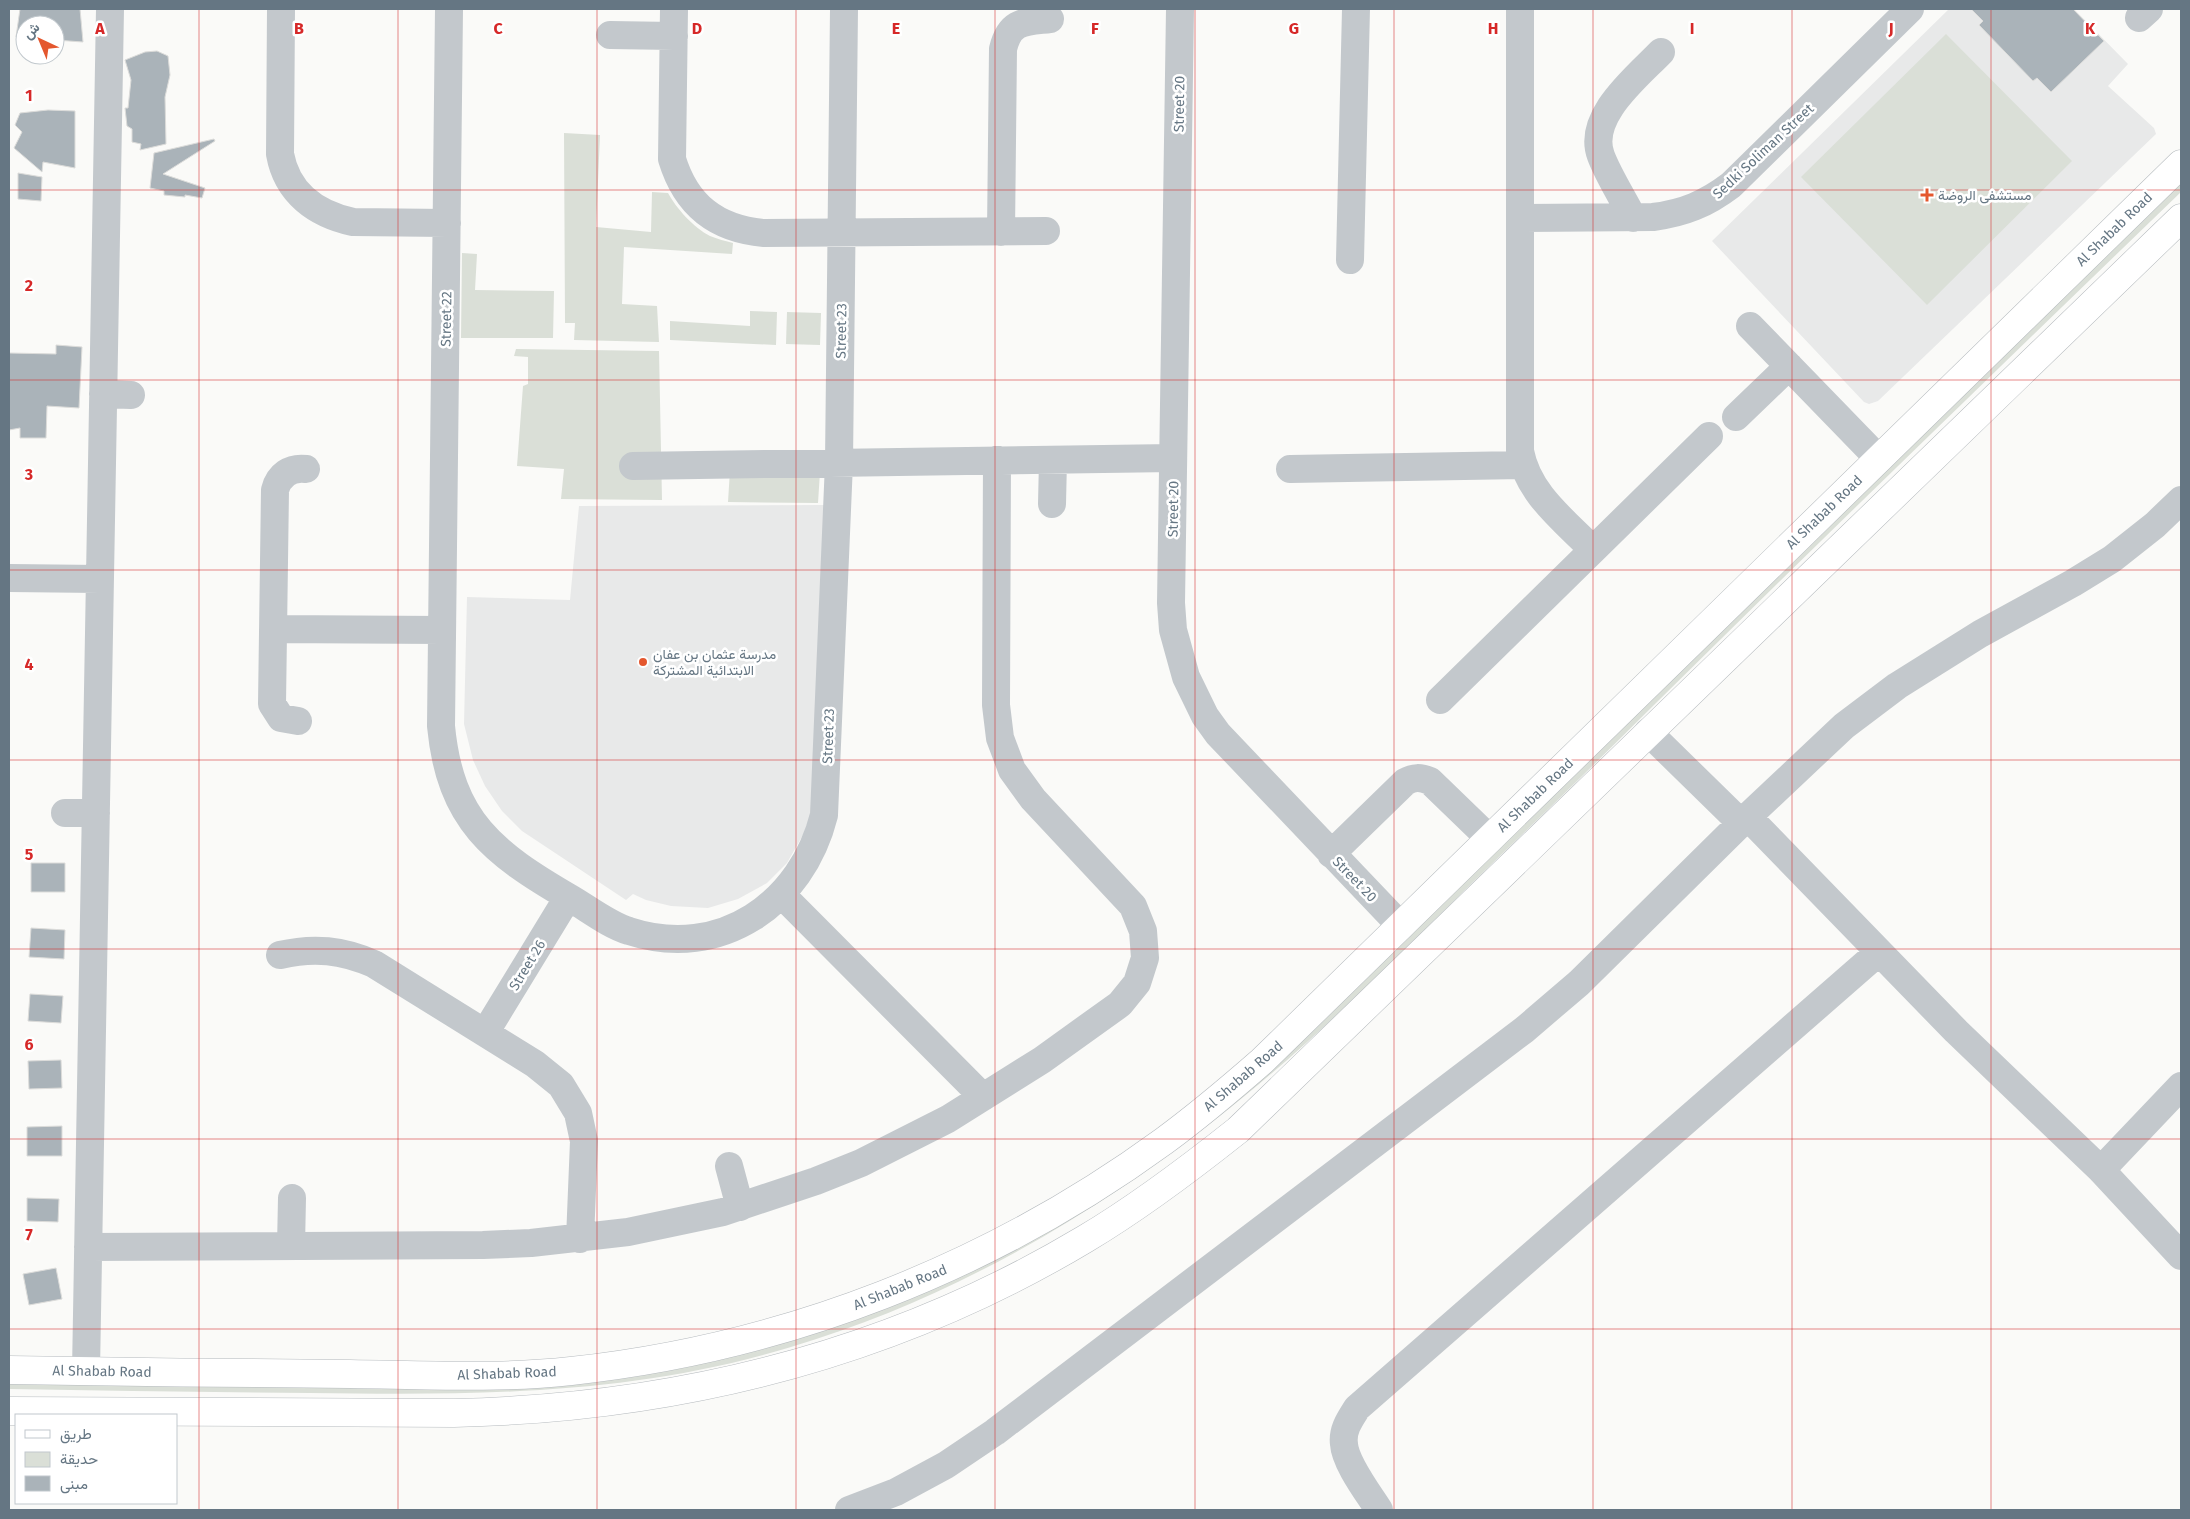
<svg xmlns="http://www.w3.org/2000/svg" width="2190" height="1519" font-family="'Fira Sans',Vazirmatn,sans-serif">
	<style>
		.built { fill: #e8e9e9 }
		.green { fill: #dadfd7 }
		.building { fill: #aab3b9; stroke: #dcdcda }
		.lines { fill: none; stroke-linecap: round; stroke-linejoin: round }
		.major-casing { stroke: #b5babe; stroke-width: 29 }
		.minor { stroke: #c3c8cc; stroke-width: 28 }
		.major { stroke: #fff; stroke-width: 28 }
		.grid { fill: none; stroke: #d62828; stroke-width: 1; stroke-opacity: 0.55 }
		.poi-dot { fill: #e4572e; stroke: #fff; stroke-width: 2 }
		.labels { text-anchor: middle; stroke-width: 5; stroke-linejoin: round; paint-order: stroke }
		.street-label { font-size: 14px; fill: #657683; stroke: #fff }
		.poi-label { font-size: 14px; fill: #657683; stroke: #fff; text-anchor: start }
		.grid-label { font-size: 16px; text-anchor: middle; font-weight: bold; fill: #d62828; stroke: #fff; stroke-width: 5; stroke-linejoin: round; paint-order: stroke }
	</style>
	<rect width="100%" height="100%" fill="#fafaf8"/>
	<path class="built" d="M1949,9H2074L2128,64L2108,86L2154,128L2156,134L1878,401L1869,404L1864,402L1712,241Z
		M826,505L816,799L804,833L787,863L767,883L738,899L708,908L671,906L646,900L633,894L626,900L522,831L502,811L485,786L473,760L464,724L467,597L570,600L579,506Z"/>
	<path class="green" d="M1946,34L2072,161L1927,305L1801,177Z
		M564,133L600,135L596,227L651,232L652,192L668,193C676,208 694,228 710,236C717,239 726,241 733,243L732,254L624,247L622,304L657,306L659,342L574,340L575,323H565Z
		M2181,171V192C2005,362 1829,532 1655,704C1593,766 1530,827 1467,888C1387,967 1306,1049 1216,1119C1090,1218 946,1301 791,1347C630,1396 477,1395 310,1393C210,1392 109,1391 9,1389V1374L506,1381L877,1302L1180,1131Z
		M462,253L477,254L475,290L554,291L553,338H461Z
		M750,311L777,312L776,345L670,340V321L750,326Z
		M787,312L821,313L820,345L786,344Z
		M516,349L659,351L662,500L561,499L564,469L517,466L523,386L528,384V357L514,356Z
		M730,470L820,472L818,503L728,502Z"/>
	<path class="building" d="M20,9H80L83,42L55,40V25H25V37H16Z
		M1971,9H2073L2104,41L2051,92L2037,78L2033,81L1979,25L1983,21Z
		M157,51L168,56L170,75L165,97L166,144L140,150L141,144L132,142V129L127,126L125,108H128L131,80L125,60L145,52Z
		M48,110L75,111V168L43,162L42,172L14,148L22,132L15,125L20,113Z
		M214,139L215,141L163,174L205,188L202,198L185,195V197L164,195V191L150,188L154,153Z
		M18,173L42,177L41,201L18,199Z
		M56,345L82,347L79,408L47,406L46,438H20V428L9,430V353L56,354Z
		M31,863H65V892H31Z
		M31,928L65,930L64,959L29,957Z
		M30,994L63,996L61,1023L28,1021Z
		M61,1060L62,1088L29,1089L28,1061Z
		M62,1126V1156H27V1127Z
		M27,1198L59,1199L58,1222L27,1221Z
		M56,1268L62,1299L29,1305L23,1274Z"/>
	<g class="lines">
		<g class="major-casing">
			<path id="major" d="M9,1370C123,1372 236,1373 350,1374C424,1375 498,1379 571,1371C785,1348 990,1268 1164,1141C1198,1116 1230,1089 1262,1061L2181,164
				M9,1411L454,1413C679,1408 891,1355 1085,1239C1139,1207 1189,1169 1238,1130L2181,218"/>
		</g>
		<path class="minor" d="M281,9L280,154C287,193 316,214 353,222L447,223
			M449,9L441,726C450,821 493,853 570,898C589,909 609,925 629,931C721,961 802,903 824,815L839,463L844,9
			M674,9L672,159C686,205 716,229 764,233L1046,231
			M1180,9L1171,603L1173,630L1186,677L1205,716L1218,734L1401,926
			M1520,9V451C1528,494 1564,520 1593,550
			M2139,18L2149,9
			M610,35L674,36
			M1520,218L1653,217C1684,213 1706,204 1731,185L1910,9
			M1633,218C1623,198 1609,177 1601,156C1586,117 1637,77 1661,52
			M1001,232L1003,49C1010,20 1025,22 1050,19
			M1350,260L1356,9
			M1750,326L1879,459
			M103,394L131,395
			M1736,417L1789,366
			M633,466L1173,458
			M1290,469L1522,465
			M1052,504L1053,460
			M9,578L100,579
			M273,629L442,630
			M1440,700L1709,436
			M298,721L281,718L272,704L275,490C279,475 290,467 306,469
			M1648,732L1741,823
			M65,813H96
			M1748,817L1956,1031L2101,1170L2181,1256
			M1331,854L1405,782C1414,777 1420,777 1430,781L1490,839
			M782,895L983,1097
			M280,955C314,947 342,950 374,964L535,1064L561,1085L578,1113L584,1141L580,1239
			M485,1033L568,897
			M729,1166L740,1207
			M2101,1170L2181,1086
			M291,1246L292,1198
			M88,1247L483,1245L531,1243L628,1232L723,1212L816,1181L861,1163L948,1119L1042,1060L1120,1004L1137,983L1145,958L1143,931L1133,906L1033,799L1012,770L1000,738L996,705L997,460
			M86,1371L110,9
			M849,1510L896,1492L946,1465L995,1432L1524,1030L1579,983L1741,823L1844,726L1897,686L1980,634L2073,583L2112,559L2155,525L2181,500
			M1379,1510C1369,1494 1345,1463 1344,1444C1342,1430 1350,1419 1357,1408L1879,952"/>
		<use href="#major" class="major"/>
	</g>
	<path class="grid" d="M199,9V1510M398,9V1510M597,9V1510M796,9V1510M995,9V1510M1195,9V1510M1394,9V1510M1593,9V1510M1792,9V1510M1991,9V1510M9,190H2181M9,380H2181M9,570H2181M9,760H2181M9,949H2181M9,1139H2181M9,1329H2181"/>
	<g class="poi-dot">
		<path d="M1924.5 187.5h5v5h5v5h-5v5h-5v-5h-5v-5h5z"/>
		<circle cx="643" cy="662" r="5"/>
	</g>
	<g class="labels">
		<g class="street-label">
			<text transform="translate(1179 104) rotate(-89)" y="5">Street 20</text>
			<text transform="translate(1763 151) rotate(-43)" y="5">Sedki Soliman Street</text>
			<text transform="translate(2114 229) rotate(-44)" y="5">Al Shabab Road</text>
			<text transform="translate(446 319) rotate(-89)" y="5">Street 22</text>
			<text transform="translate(841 331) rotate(-89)" y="5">Street 23</text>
			<text transform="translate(1173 509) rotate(-89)" y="5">Street 20</text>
			<text transform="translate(1824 512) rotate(-44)" y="5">Al Shabab Road</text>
			<text transform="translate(828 736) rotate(-88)" y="5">Street 23</text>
			<text transform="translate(1535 795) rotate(-44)" y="5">Al Shabab Road</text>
			<text transform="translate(1355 879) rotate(46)" y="5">Street 20</text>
			<text transform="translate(527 965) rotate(-59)" y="5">Street 26</text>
			<text transform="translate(1243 1076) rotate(-41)" y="5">Al Shabab Road</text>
			<text transform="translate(900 1287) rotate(-22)" y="5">Al Shabab Road</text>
			<text transform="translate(102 1371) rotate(1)" y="5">Al Shabab Road</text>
			<text transform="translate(507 1373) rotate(-2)" y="5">Al Shabab Road</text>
		</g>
		<g class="poi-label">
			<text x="1938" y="200">مستشفى الروضة</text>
			<text x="653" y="659">مدرسة عثمان بن عفان<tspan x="653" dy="16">الابتدائية المشتركة</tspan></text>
		</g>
	</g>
	<g class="grid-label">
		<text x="100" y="34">A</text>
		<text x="299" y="34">B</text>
		<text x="498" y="34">C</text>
		<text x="697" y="34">D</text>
		<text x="896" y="34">E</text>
		<text x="1095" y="34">F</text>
		<text x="1294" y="34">G</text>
		<text x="1493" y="34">H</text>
		<text x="1692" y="34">I</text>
		<text x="1891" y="34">J</text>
		<text x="2090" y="34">K</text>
		<text x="29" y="101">1</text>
		<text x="29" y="291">2</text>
		<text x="29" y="480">3</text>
		<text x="29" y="670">4</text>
		<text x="29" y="860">5</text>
		<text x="29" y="1050">6</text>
		<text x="29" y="1240">7</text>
	</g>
	<rect width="2190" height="1519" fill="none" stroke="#657683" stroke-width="20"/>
	<rect x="15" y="1414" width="162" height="90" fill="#ffffff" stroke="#c1c8cd"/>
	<rect x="25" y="1430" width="25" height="8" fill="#ffffff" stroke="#c1c8cd"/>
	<text x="60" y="1439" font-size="15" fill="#657683">طريق</text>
	<rect x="25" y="1452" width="25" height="15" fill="#dadfd7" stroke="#c1c8cd"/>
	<text x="60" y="1464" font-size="15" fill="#657683">حديقة</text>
	<rect x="25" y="1476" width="25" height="15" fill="#aab3b9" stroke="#c1c8cd"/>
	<text x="60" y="1489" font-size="15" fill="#657683">مبنى</text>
	<g transform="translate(40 40) rotate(316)"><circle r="24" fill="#ffffff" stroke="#c1c8cd"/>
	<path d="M0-4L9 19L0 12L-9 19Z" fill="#e4572e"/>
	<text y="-8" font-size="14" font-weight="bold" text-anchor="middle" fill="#657683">ش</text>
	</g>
</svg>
